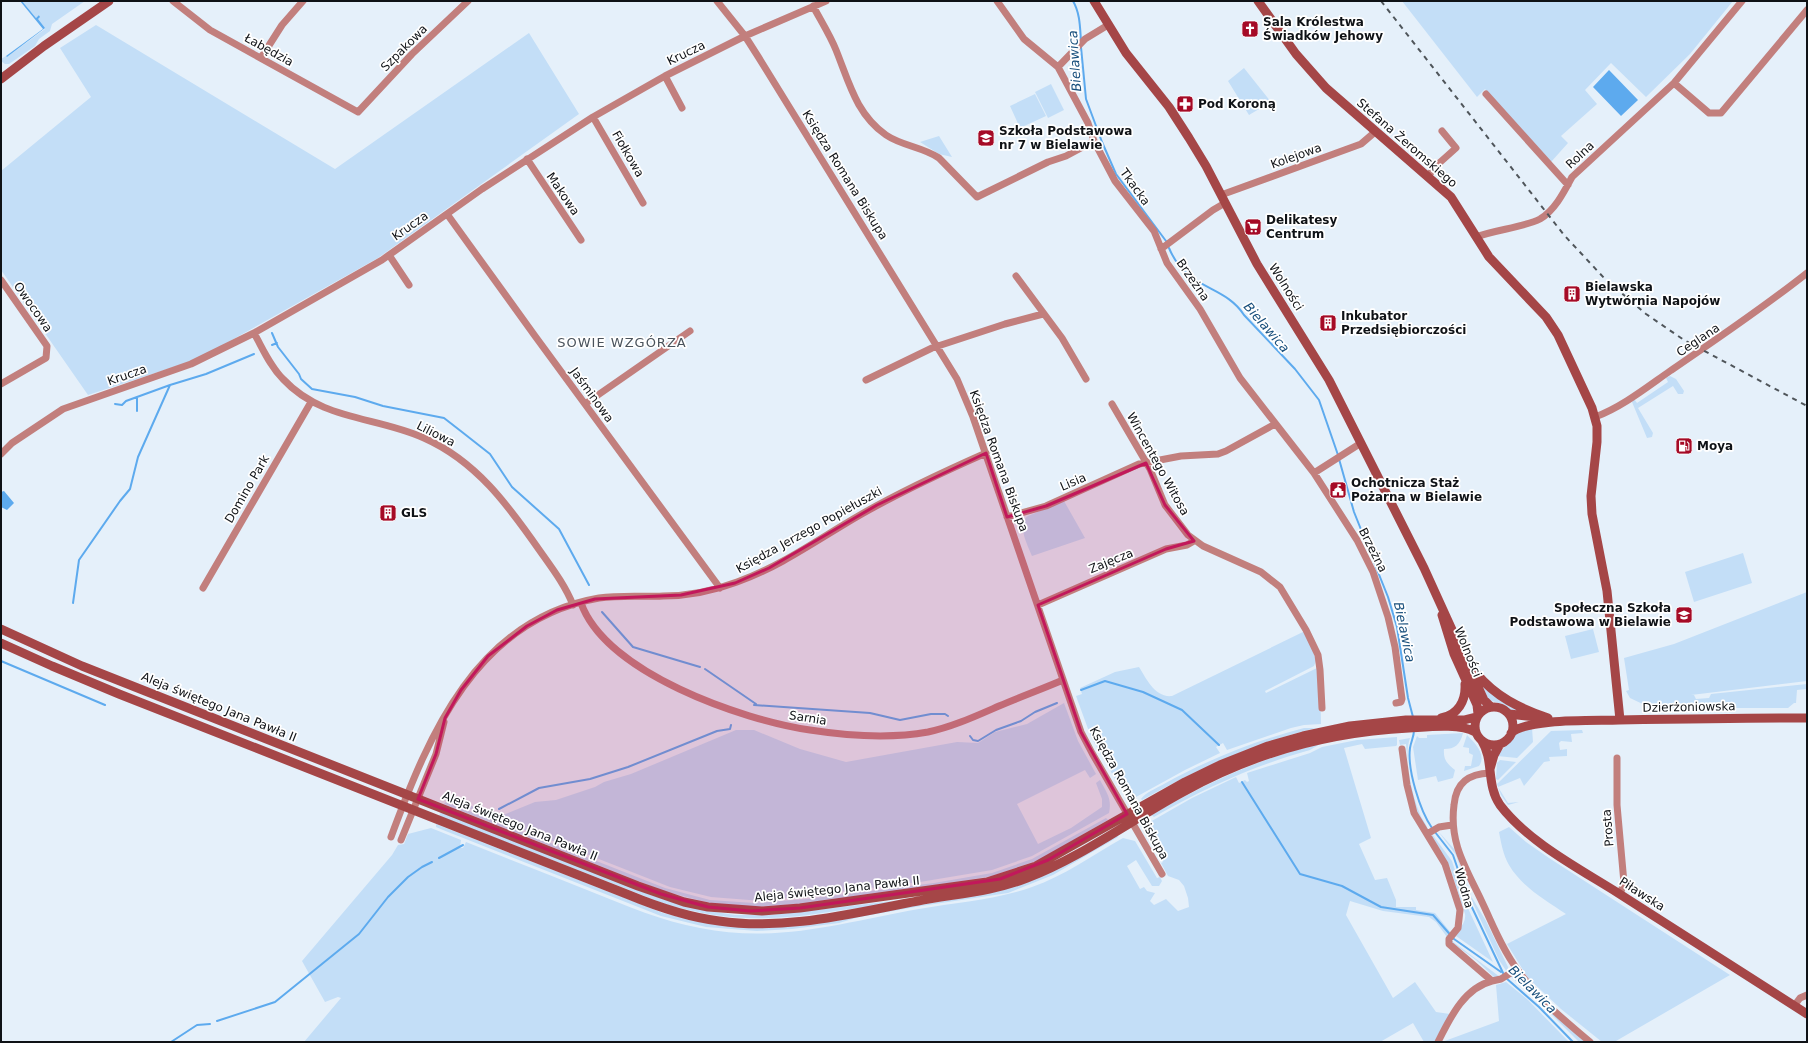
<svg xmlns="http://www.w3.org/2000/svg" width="1808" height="1043" font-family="'DejaVu Sans',sans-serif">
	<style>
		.green { fill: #c3def7 }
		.water { fill: #5daaee }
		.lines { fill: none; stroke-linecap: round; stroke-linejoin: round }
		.stream { stroke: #5daaee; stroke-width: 2 }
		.street { stroke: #c27f7d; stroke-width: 7 }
		.secondary { stroke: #a54647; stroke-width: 9 }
		.rail { stroke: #4f555a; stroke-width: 2; stroke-dasharray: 5 5; stroke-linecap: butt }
		.marked { fill: #c2185b; fill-opacity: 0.2; stroke: #c2185b; stroke-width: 3; stroke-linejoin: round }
		.labels { text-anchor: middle; stroke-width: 3.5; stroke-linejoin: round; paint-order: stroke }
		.poi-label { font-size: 12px; font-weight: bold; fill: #0f1216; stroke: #fff; text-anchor: start }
		.street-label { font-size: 12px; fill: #0f1216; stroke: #fff }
		.water-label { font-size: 13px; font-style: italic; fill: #184f7c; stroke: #fff }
		.neighbourhood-label { font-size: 13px; letter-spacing: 1px; fill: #4a535c; stroke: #fff }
	</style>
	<rect width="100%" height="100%" fill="#e5f0fa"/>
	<path class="green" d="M22,1H85L52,24L50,31L39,39L35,46L9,64H5L1,61V59L6,56L7,57L45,29L37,19L40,16L39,15L36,18Z
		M1402,1H1733L1690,54L1646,97L1611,63L1585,90L1597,104L1561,136L1568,143L1551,162L1485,89L1477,97Z
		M96,25L335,169L529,33L579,114L378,258L198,359L88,395L1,270V171L91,97L60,48Z
		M1244,68L1271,102L1249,115L1228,81Z
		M1051,84L1064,110L1048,118L1035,92Z
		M1035,94L1046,116L1020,128L1010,106Z
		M939,136L952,157L939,154L920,142Z
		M1670,376L1676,379L1684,391L1683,394H1678L1673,386L1638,408L1653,433L1652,437L1647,438L1632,402L1634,399L1637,403L1668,382L1666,378Z
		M1064,501L1085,538L1032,556C1028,546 1016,524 1028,516Z
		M1743,553L1752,583L1694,602L1685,572Z
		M1807,592V681L1691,695H1694L1696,699L1709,698L1711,694L1807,684V689L1797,690L1796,703H1794L1788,708H1651L1630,698L1626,691L1629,690L1624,658L1674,644Z
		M1593,629L1599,652L1571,659L1565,636Z
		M1305,631L1312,645L1316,661L1314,666L1265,691L1266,693L1317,668L1320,676L1321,724L1304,725L1291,728L1227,750L1223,743L1216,747L1220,753L1185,770L1136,797L1122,791L1091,737L1076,696L1082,694L1080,688L1115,672L1139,667C1146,678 1155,698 1172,696Z
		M1481,684L1524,713L1512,712L1504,705L1489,700Z
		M1064,703L1078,741L1096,774L1090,778L1085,770L1017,804L1038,844L1071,828L1102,807V799L1096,783L1100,780C1107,793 1112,799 1109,813L1032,856L992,870L920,882L762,901L711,897L670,887L502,821L492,815L489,816L443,798L503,815L535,802L556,800L595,787L604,782L631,774L736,730H754L800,749L846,762L957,742L978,743L995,732L1027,724Z
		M1304,728H1316C1254,743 1198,769 1142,800L1141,799C1146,792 1157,788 1164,784C1209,759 1255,741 1304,728Z
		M1532,728L1533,742L1517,758L1497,756L1516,734Z
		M1582,730L1583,733L1571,734L1572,742L1561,741L1559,743L1560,750L1567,749V756L1549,757L1550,761L1544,762L1524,786L1520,778L1498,787L1508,803L1519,802L1508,805L1501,795L1497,784L1551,731Z
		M1463,733C1460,745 1455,749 1444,749C1443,759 1447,764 1455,770L1453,778L1438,782L1436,776L1418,780L1413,747L1417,736L1419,738H1427V735Z
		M1467,735C1475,743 1487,755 1479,766L1464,771L1465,766H1471L1473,755L1469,753V748L1463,747Z
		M1397,737V745L1396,746L1365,749L1362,744L1344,748L1371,838L1359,844L1375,880L1387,878L1396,900V907H1416V910L1435,913L1451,933L1447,937L1436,922L1429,917L1383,911L1350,901L1346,915L1393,998L1415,982L1436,1012L1450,1014L1436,1042H1424L1413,1023L1380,1042H304L341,998L338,997L325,1002L302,961L392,855L398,845L404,844L408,834L431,828L461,840L460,848H463L466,842C508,859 550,875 592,892C627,906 662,921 700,928C778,944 844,922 919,909C957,902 996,900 1032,887C1064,876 1093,855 1123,838L1135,841L1157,878L1160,877L1162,881L1159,886H1152L1136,860L1127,866L1140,889L1144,887L1147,891L1155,893L1150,901L1154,905L1166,899L1178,911L1189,907L1188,898L1184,886L1179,880L1168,876L1161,863L1163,862L1147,834L1150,822L1192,798L1236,777L1239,783L1245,780L1247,782L1249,781L1247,773L1310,753L1322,747L1357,740Z
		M1410,738C1403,757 1412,795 1420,814C1422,819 1427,825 1428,830C1410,815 1408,767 1406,744L1400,745L1399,740Z
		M1320,744L1310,750C1253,766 1205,788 1154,817L1151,815C1205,784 1259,758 1320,744Z
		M1500,760L1516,762L1498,780L1496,779L1497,763Z
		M446,802L665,888L710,900L754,903L807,899L934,883L992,873L1032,859L1106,818L1108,820L1039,860L992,876L920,888L801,904L750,907L710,903L663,891L444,804Z
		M441,812L651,895L702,910L735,915H771L893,901C878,907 859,908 842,910C774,921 732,923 665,904L439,816Z
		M436,824L663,913L705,923L743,928L921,905L1000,891L1042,876L1117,835L1118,837L1053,875L1008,893L921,906L859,917L839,923L792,929L757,931L706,927L661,916L443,830L436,827Z
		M1509,827L1526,842L1549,858L1730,975L1616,1041L1602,1042L1561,1009L1528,978L1507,944L1566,914C1545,900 1522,887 1509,865C1503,855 1501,842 1499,832Z
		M1438,831L1455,850L1471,896L1486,921L1508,967L1507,972L1499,960L1472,901L1456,855Z
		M1432,834L1452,861L1466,904L1493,962L1456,936L1452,941L1500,977H1494L1476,960L1451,942C1453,932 1467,926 1465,914L1450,867L1432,838Z
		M1514,975L1517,976L1538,1000L1585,1042H1579L1534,997L1510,976Z
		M1506,982L1528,1000L1569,1042H1442L1499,1021L1496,985Z"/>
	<path class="water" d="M20,1H22L36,18L39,15L40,17L38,19L45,28L7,57L6,56L43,29Z
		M1609,70L1638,100L1621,116L1593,87Z
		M4,491L14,503L7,510L1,507V492Z"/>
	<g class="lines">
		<path class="stream" d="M1073,1C1080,13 1080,27 1081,41
			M1081,47L1086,99L1102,142L1116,174L1166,241
			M1169,248C1187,291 1224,284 1244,315L1295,369L1319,400L1338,455
			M272,333L278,347L299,374L301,379L312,389L355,397L383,406L444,418L462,432L490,454L512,487L559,529L589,585
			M272,345L277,343
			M115,404L122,405L126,401L170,385
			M137,411V397
			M1339,459L1354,512L1388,597L1397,627L1408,698L1413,717
			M73,603L79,560L120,501L130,489L138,457L170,385L206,374L254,354
			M602,612L633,647L700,667
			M1,661L105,705
			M705,669L756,704
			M1081,690L1105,681L1143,692L1182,710L1219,745
			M754,705L870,713L900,720L931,714H945L948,716
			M1414,730C1414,737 1411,741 1410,748C1407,769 1420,811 1432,828
			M970,736L973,740L978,741L996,730L1021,721L1035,712L1057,703
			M1242,782L1300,874L1342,886L1381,907L1433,915L1454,939L1501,972
			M499,809L539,788L590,779L628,767L717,731L730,729L731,725
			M1435,832L1453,855L1468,899L1504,975
			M439,858L463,845
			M1506,978L1539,1007L1573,1042
			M217,1021L275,1002L359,934L388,897L408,877L422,867L432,862
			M171,1042L197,1025L210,1024"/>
		<path class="street" d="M173,1L210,30L358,112L412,54L468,1
			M717,1L745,36L759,58L957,379L973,417L1081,732L1092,753L1162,874
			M997,1L1024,39L1058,67L1088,123L1094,141L1115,181L1154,231L1167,263L1200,309L1240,378L1314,473L1357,540L1373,572L1388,617L1395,647L1402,699L1401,702L1396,703
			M813,6C821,21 830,35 836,50C849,82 856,114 886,135C902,146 923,147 939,158L977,197L1048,162L1066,156L1094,141
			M261,58L282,25L303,1
			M1058,67L1085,39L1108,25
			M665,76L682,108
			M1674,83L1709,113H1721L1807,10
			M1486,94L1568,185
			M593,117L643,203
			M527,159L581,240
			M1428,176L1437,165L1456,148L1442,131
			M1221,195L1361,144L1375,132
			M447,214L535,336L720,588
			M1476,237C1494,230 1525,227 1540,219C1555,210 1564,192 1572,177L1674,83L1742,1
			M1161,249L1213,210L1225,203
			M389,255L409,285
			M1016,276L1062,338L1086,379
			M1,280L47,346L46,358L1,384
			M254,333C263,349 270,366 283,379C322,421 375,416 424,438C476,461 508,505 540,551C552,568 565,585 573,605
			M866,380L932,348L1005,324L1043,314
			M585,404L690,331
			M1112,404L1150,469L1165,505L1188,535L1203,546L1261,572L1280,587L1306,630L1318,655L1320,670L1322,708
			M1595,417C1622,407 1647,387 1670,371C1717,339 1763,308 1807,273
			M1,454L12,443L63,409L191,364L254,333L382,260L482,189L593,117L665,76L745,36L826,1
			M1314,473L1361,443
			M1007,517L1046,506L1139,464L1181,456L1218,454L1226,451L1275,424
			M203,588L311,402
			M581,603C606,673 742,720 810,730C849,736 889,739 928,732C952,727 976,716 999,706C1020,697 1042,689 1063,680
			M1038,605L1166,549L1187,545L1194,541
			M1402,749L1407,785L1414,813L1445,864L1460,910L1458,928L1449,939V944L1492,981L1501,979L1517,969
			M1617,758V805L1624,883L1620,894
			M1490,773C1469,774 1456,782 1454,805C1449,843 1466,868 1482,902C1493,925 1502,949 1517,969C1537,998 1564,1020 1590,1042
			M1427,834L1439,827L1452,825
			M391,837C429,734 477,619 599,598C620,595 641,597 663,596C688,596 713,591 737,582C780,567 820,538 860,515C900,492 943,472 986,453
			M401,840L436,754L444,722
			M1794,1006L1800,998L1807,995
			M1438,1042C1450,1018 1464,988 1492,981"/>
		<path class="secondary" d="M1094,1L1126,53L1169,107L1189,138L1206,166L1257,264L1329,380L1424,568L1484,700L1491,707
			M1258,1L1296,54L1326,88L1451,197L1489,257L1546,317L1558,335L1592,408L1597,426V442L1591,496L1592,514L1607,591L1620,720
			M1,79L44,46L109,1
			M1442,615L1454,654L1477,705L1478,714
			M1,629L82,666L638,886L684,902L708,907L762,911L800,908L987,882L1036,866L1185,782L1220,765L1268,746L1303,736L1350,726L1406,720H1464L1476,717
			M1,643L52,666L119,694L629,895C658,907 687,917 719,921C785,931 853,913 918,901C954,894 992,892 1027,878C1080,858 1133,819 1183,792C1253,753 1330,732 1409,728C1427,727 1460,723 1475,732
			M1476,673C1496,697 1519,708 1548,718
			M1475 726a19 19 0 1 1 38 0a19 19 0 1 1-38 0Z
			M1509,714L1536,717
			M1441,718C1458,715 1466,701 1465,684
			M1511,733C1528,718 1595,721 1619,720C1681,719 1744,718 1807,718
			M1482,741C1494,760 1486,785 1500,805C1528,842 1580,869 1618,893C1681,934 1744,974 1807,1014
			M1490,769L1494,755L1500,744"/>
		<path class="rail" d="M1381,1L1564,235L1605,279L1646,314L1684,340L1807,406"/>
	</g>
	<path class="marked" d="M986,453L1007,517L1046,506L1146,463L1165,505L1194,541L1166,549L1038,605L1081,732L1127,814L1048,860L1000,879L800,908L750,911L708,907L661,894L418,799L436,754L445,718L461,690L488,656L527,626L557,610L595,599L681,595L735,583L769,568L877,505Z"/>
	<defs>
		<g id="church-square" transform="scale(0.9)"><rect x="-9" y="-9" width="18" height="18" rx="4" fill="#a50a26" stroke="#fff"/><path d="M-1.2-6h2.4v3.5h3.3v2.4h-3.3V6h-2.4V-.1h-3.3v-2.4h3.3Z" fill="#fff"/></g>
		<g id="pharmacy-square" transform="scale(0.9)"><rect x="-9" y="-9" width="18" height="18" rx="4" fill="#a50a26" stroke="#fff"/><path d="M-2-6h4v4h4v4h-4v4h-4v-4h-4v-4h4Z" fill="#fff"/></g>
		<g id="school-square" transform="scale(0.9)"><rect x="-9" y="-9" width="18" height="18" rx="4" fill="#a50a26" stroke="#fff"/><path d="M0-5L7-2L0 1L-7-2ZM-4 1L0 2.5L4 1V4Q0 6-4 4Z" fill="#fff"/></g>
		<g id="supermarket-square" transform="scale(0.9)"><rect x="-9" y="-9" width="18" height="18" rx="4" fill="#a50a26" stroke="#fff"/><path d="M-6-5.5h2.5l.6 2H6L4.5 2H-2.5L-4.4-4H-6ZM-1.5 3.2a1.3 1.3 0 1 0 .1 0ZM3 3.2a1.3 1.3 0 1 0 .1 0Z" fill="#fff"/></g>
		<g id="building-square" transform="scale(0.9)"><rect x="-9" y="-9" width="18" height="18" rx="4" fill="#a50a26" stroke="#fff"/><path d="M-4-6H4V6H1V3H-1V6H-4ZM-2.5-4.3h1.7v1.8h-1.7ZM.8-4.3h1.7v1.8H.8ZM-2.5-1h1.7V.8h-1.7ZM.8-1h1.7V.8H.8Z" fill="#fff"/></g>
		<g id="fuel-square" transform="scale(0.9)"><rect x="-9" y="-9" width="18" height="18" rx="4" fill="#a50a26" stroke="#fff"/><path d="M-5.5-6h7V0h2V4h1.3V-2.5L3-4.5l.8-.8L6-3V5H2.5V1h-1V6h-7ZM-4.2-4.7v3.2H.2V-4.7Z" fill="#fff"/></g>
		<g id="civic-square" transform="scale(0.9)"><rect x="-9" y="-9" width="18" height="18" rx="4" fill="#a50a26" stroke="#fff"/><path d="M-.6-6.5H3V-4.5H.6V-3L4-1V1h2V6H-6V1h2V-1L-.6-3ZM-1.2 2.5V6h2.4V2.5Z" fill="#fff"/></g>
	</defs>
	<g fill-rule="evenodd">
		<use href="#church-square" x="1250" y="29"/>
		<use href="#pharmacy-square" x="1185" y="104"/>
		<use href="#school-square" x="986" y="138"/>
		<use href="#supermarket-square" x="1253" y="227"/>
		<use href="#building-square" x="1572" y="294"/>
		<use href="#building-square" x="1328" y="323"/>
		<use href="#fuel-square" x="1684" y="446"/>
		<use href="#civic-square" x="1338" y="490"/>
		<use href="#building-square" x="388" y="513"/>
		<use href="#school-square" x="1684" y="615"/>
	</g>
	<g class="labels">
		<g class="poi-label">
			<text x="1263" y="26">Sala Królestwa<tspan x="1263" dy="14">Świadków Jehowy</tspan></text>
			<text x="1198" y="108">Pod Koroną</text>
			<text x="999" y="135">Szkoła Podstawowa<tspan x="999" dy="14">nr 7 w Bielawie</tspan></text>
			<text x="1266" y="224">Delikatesy<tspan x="1266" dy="14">Centrum</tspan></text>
			<text x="1585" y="291">Bielawska<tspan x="1585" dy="14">Wytwórnia Napojów</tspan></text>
			<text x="1341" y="320">Inkubator<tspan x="1341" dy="14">Przedsiębiorczości</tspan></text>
			<text x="1697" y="450">Moya</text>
			<text x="1351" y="487">Ochotnicza Staż<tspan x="1351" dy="14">Pożarna w Bielawie</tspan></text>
			<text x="401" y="517">GLS</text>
			<text x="1671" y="612" text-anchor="end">Społeczna Szkoła<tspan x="1671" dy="14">Podstawowa w Bielawie</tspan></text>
		</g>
		<g class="street-label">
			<text transform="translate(404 48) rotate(-45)" y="4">Szpakowa</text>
			<text transform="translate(269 50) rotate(29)" y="4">Łabędzia</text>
			<text transform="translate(686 53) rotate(-26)" y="4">Krucza</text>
			<text transform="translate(1407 143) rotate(41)" y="4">Stefana Żeromskiego</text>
			<text transform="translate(628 154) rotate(60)" y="4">Fiołkowa</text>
			<text transform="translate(1580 155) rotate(-43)" y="4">Rolna</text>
			<text transform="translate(1296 156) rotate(-20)" y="4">Kolejowa</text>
			<text transform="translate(845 175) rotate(58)" y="4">Księdza Romana Biskupa</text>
			<text transform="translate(1135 187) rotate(54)" y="4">Tkacka</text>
			<text transform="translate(563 194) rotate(56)" y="4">Makowa</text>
			<text transform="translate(410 226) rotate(-35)" y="4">Krucza</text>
			<text transform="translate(1193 280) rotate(55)" y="4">Brzeżna</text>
			<text transform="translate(1286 287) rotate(58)" y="4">Wolności</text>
			<text transform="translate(33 307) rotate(55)" y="4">Owocowa</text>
			<text transform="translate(1698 340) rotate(-34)" y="4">Ceglana</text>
			<text transform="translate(127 375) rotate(-19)" y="4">Krucza</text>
			<text transform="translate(592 395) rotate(54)" y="4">Jaśminowa</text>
			<text transform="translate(436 434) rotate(27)" y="4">Liliowa</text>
			<text transform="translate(999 461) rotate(70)" y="4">Księdza Romana Biskupa</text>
			<text transform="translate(1158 464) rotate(61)" y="4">Wincentego Witosa</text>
			<text transform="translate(1073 482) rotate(-23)" y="4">Lisia</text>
			<text transform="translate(247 489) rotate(-60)" y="4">Domino Park</text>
			<text transform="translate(809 530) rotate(-29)" y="4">Księdza Jerzego Popiełuszki</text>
			<text transform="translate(1373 550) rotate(63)" y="4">Brzeżna</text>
			<text transform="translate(1111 561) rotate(-22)" y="4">Zajęcza</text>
			<text transform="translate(1468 652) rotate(68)" y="4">Wolności</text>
			<text transform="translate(219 707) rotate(22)" y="4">Aleja świętego Jana Pawła II</text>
			<text transform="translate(1689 707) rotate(-1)" y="4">Dzierżoniowska</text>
			<text transform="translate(808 718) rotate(9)" y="4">Sarnia</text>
			<text transform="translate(1129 793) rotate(61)" y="4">Księdza Romana Biskupa</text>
			<text transform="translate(520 826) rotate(22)" y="4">Aleja świętego Jana Pawła II</text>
			<text transform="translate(1608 828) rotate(-95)" y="4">Prosta</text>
			<text transform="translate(1464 888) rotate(74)" y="4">Wodna</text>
			<text transform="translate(837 889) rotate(-6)" y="4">Aleja świętego Jana Pawła II</text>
			<text transform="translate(1642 894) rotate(33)" y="4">Piławska</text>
		</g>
		<g class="water-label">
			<text transform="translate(1074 61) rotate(-94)" y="5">Bielawica</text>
			<text transform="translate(1267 327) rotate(49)" y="5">Bielawica</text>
			<text transform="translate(1405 632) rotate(78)" y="5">Bielawica</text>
			<text transform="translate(1533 989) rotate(45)" y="5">Bielawica</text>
		</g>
		<g class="neighbourhood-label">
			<text x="622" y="347">SOWIE WZGÓRZA</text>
		</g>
	</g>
	<rect width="1808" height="1043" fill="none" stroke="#0f1216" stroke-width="4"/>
</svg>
